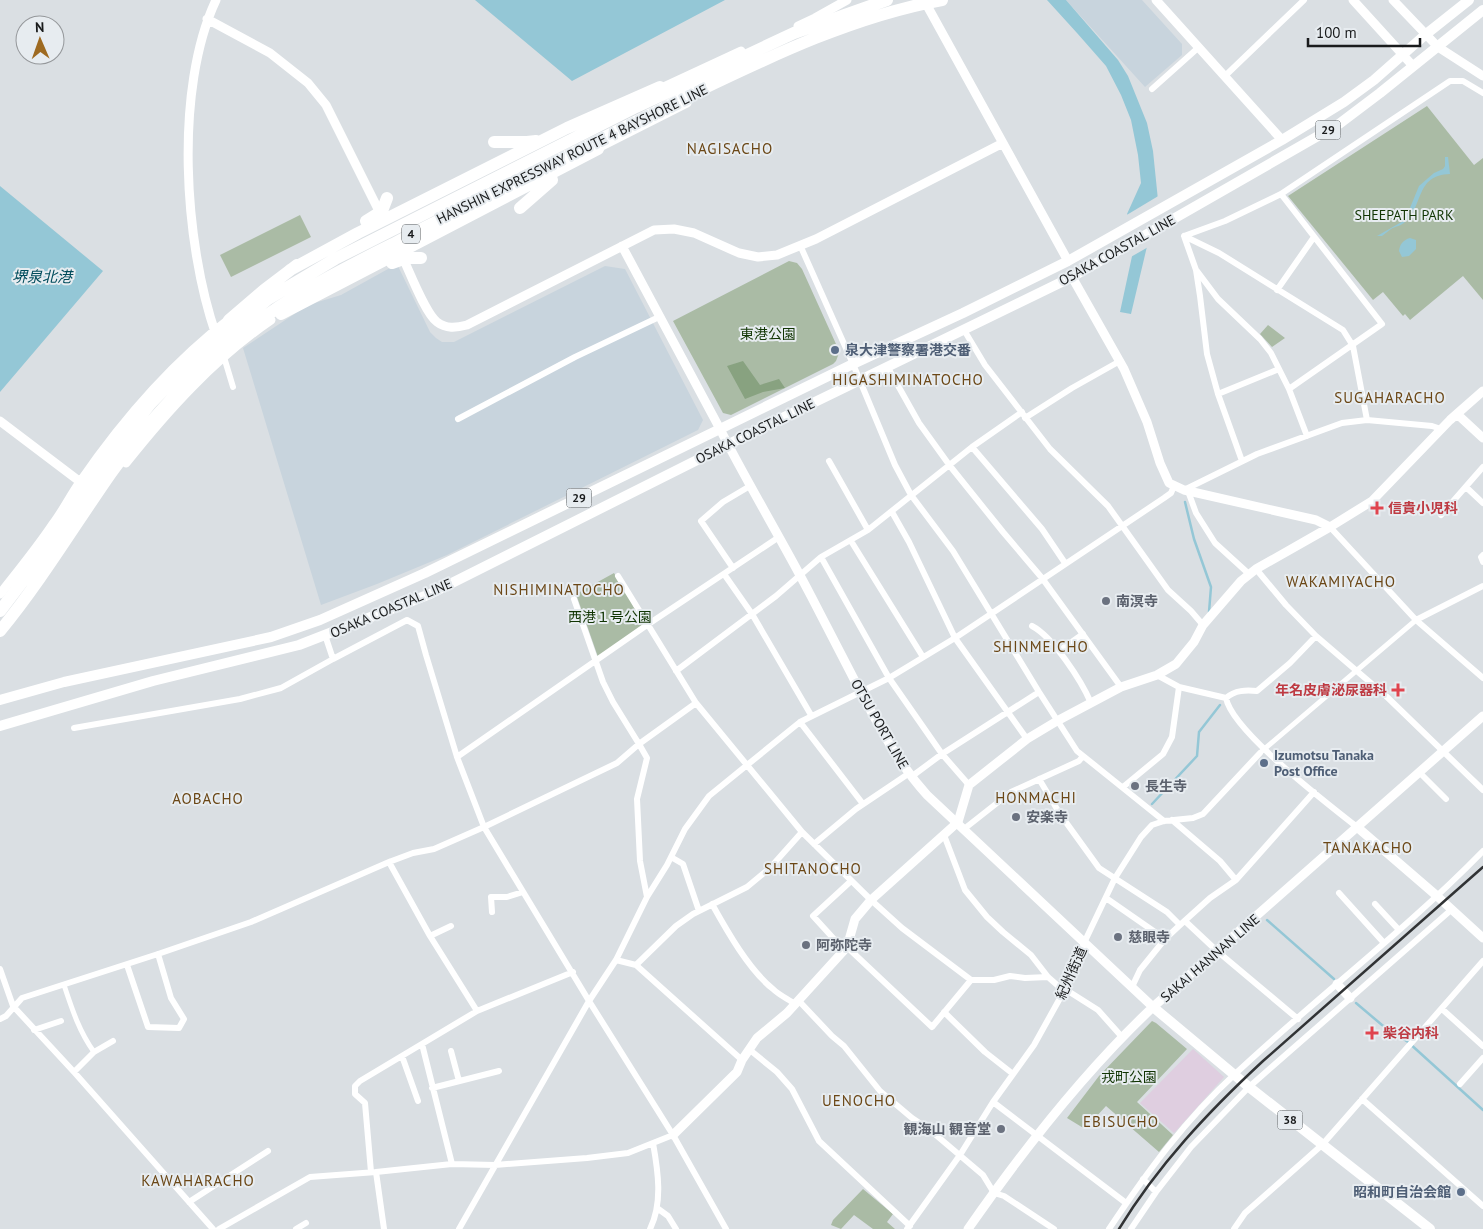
<svg xmlns="http://www.w3.org/2000/svg" width="1483" height="1229" font-family="'PT Sans','Noto Sans JP',sans-serif">
	<style>
		.built { fill: #c8d4dd }
		.education { fill: #dfcee0 }
		.green { fill: #aabba5 }
		.forest { fill: #88a280 }
		.water { fill: #94c7d6 }
		.pier { fill: #dadfe3 }
		.lines { fill: none; stroke-linecap: round; stroke-linejoin: round }
		.stream { stroke: #94c7d6; stroke-width: 2.5 }
		.pedestrian { stroke: #fff; stroke-width: 5 }
		.minor { stroke: #fff; stroke-width: 6 }
		.tertiary { stroke: #fff; stroke-width: 9 }
		.secondary { stroke: #fff; stroke-width: 9 }
		.primary { stroke: #fff; stroke-width: 10 }
		.motorway { stroke: #fff; stroke-width: 12 }
		.rail { stroke: #313335; stroke-width: 2.5 }
		.service-dot { fill: #5c6f8a; stroke: #e7ecf0; stroke-width: 2 }
		.health-dot { fill: #e0444e; stroke: #e7ecf0; stroke-width: 2 }
		.worship-dot { fill: #6b7280; stroke: #e7ecf0; stroke-width: 2 }
		.labels { text-anchor: middle; stroke-width: 4; stroke-linejoin: round; paint-order: stroke }
		.shield { fill: #e7ecf0; stroke: #575a5c; stroke-width: 1 }
		.shield-label { font-size: 12px; font-weight: bold; fill: #191b1c }
		.street-label { font-size: 14px; fill: #191b1c; stroke: #e7ecf0 }
		.park-label { font-size: 14px; fill: #113503; stroke: #e7ecf0 }
		.service-label { font-size: 14px; font-weight: bold; fill: #4e5e75; stroke: #e7ecf0; text-anchor: start }
		.health-label { font-size: 14px; font-weight: bold; fill: #be3a42; stroke: #e7ecf0; text-anchor: start }
		.worship-label { font-size: 14px; font-weight: bold; fill: #5b616d; stroke: #e7ecf0; text-anchor: start }
		.neighbourhood-label { font-size: 15px; letter-spacing: 1px; fill: #6b4716; stroke: #e7ecf0 }
		.water-label { font-size: 15px; font-style: italic; fill: #004c5c; stroke: #e7ecf0 }
	</style>
	<rect width="100%" height="100%" fill="#dadfe3"/>
	<path class="built" d="M1066,0H1142L1182,44V55L1145,87Z
		M397,264L430,332L436,338L442,342H454L605,266L625,269L703,420L698,430L447,555L377,584L321,605L243,348L308,305L341,295Z"/>
	<path class="education" d="M1193,1049L1224,1077L1174,1133L1140,1103Z"/>
	<path class="green" d="M1427,106L1474,165L1483,158V300L1463,276L1410,320L1405,314L1403,316L1383,292L1373,300L1288,196Z
		M300,215L311,237L231,277L220,255Z
		M789,261L797,263L802,269L836,344L830,347L834,355L839,353L836,361L833,364L731,415L723,413L673,321Z
		M1268,325L1285,338L1272,347L1260,334Z
		M614,573L644,624L598,657L576,594Z
		M1152,1021L1156,1023L1187,1049L1137,1102L1173,1135L1159,1152L1106,1106L1085,1129L1067,1118L1099,1076Z
		M863,1189L893,1214L887,1222L895,1229H873L854,1215L841,1229L831,1225L833,1220Z"/>
	<path class="forest" d="M743,361L760,385L779,379L785,388L763,392L745,399L727,366Z"/>
	<path class="water" d="M475,0H725L572,81Z
		M1047,0H1066L1118,60L1128,76L1147,123L1153,151L1158,200L1131,314L1120,312L1137,233L1127,214L1141,183L1138,155L1131,120L1121,95L1106,66L1077,33Z
		M1445,157H1448L1450,174C1415,175 1424,206 1405,222C1401,226 1396,226 1391,229C1388,231 1385,234 1382,236H1377L1405,220L1419,186L1434,173L1443,169L1445,166Z
		M0,186L103,271L0,392Z
		M1410,238L1416,240V249L1409,256L1402,257L1399,251C1400,244 1403,240 1410,238Z"/>
	<path class="pier" d="M1160,195V201L1156,219L1154,220L1155,223L1150,246L1129,258L1135,232L1125,216Z"/>
	<g class="lines">
		<path class="stream" d="M1185,502L1194,539L1211,587L1209,612
			M1152,804L1197,756L1199,732L1220,705
			M1267,920L1334,979
			M1356,1003L1382,1025L1408,1042L1483,1110"/>
		<path class="pedestrian" d="M1262,751L1416,620
			M64,985C72,1009 79,1031 94,1052"/>
		<path class="minor" d="M1225,76L1304,0
			M1152,89L1199,47
			M1281,194L1382,324L1289,389
			M1184,236L1225,221L1281,194L1450,81H1463L1483,93
			M1184,236L1219,253L1343,330L1353,346L1367,420
			M1184,236L1196,270L1200,296L1207,354L1218,394L1242,461
			M800,245L853,364L895,465L911,495L953,551L1039,692L1077,751L1164,821
			M1197,271L1218,299L1260,339L1271,353L1289,389L1307,436
			M1277,290L1314,237
			M964,330L985,365L1050,449L1108,506L1168,590L1191,611L1203,625
			M224,357L233,387
			M887,366L919,423L950,466L1003,532L1042,578L1121,687
			M1218,394L1279,369
			M1025,418L1072,388L1120,361
			M458,419L575,357L659,317
			M972,447L1042,529L1065,563
			M829,461L868,530
			M1466,487L1483,503
			M1184,490L1257,454L1342,423L1367,420L1432,426L1441,429
			M1188,491L1196,513L1215,543L1249,574
			M892,512L909,542L955,638L1027,739
			M1441,515L1483,467
			M1330,527L1416,620L1483,678
			M851,541L923,657
			M1483,555L1481,557L1483,562
			M821,557L889,678L942,754L969,785
			M733,568L701,521L723,502L750,486
			M1256,569L1286,605L1316,636L1386,696L1483,790
			M724,574L752,614L811,715
			M618,576L696,703L802,832L871,900L902,928L971,980H994L1010,976L1025,978L1048,977
			M574,599L603,682L613,702L639,744L647,758L637,799L640,861L647,897
			M1416,620L1483,586
			M1032,626C1053,637 1081,680 1091,703
			M325,635L333,659L407,620L418,626L426,655L457,757L484,827L589,1001L673,1135L726,1229
			M1059,651L1083,634
			M676,671L776,596L821,557L868,530L972,447L1022,412
			M1157,675L1179,687L1226,698C1235,690 1246,690 1257,691L1290,663L1316,636
			M1226,698C1232,731 1328,804 1357,827
			M800,722L863,804
			M74,728L240,699L281,688L333,659
			M457,757L647,625L779,537
			M1419,772L1446,799
			M911,777L942,754L1039,692
			M1039,779L1060,814L1099,868L1167,912L1180,925L1165,939L1106,898
			M1123,787L1163,754L1172,737L1179,687
			M1172,820L1220,861L1236,880
			M964,829L1011,792L1079,761L1083,756
			M944,835L965,890L987,917L1003,932L1031,955L1048,977L1064,991H1068L1098,1010L1122,1037
			M814,844L856,809L908,774
			M671,857L683,864L699,911
			M389,862L430,936L477,1011
			M1339,893L1384,943
			M712,904C727,931 749,970 773,989C779,995 788,999 795,1004
			M1375,904L1399,930
			M492,912L491,897H507L523,892
			M1185,921L1217,951L1298,1019
			M1180,925L1210,898L1236,880L1314,792
			M430,936L451,926
			M847,947L932,1027L971,980
			M844,950L813,916L851,881
			M616,960L636,965L742,1060
			M127,965L148,1027L179,1028L184,1019L171,998L158,954
			M636,965L676,926L693,914L747,887L770,868L802,832
			M0,969L13,1006L74,1072L213,1229
			M1132,987L1140,970L1165,939
			M799,1001L832,1036L844,1046L880,1091L912,1118L930,1130L983,1175L994,1193L1004,1196L1054,1229
			M1442,1009L1483,1046
			M944,1012L985,1052L1013,1074
			M0,1019L6,1016L22,998L158,954L251,922L389,862L413,853L434,849L484,827L617,763L639,744L696,703
			M34,1030L61,1021
			M422,1044L452,1164
			M750,1050L777,1072L792,1089L819,1141L910,1226
			M451,1051L459,1081
			M402,1056L418,1101
			M74,1072L94,1052L113,1041
			M1460,1084L1483,1058
			M432,1088L499,1071
			M1362,1099L1483,1206
			M993,1102L1126,1203
			M371,1172L365,1103L355,1094V1086L360,1081L477,1011L573,972
			M376,1172L384,1229
			M1143,1179L1156,1192
			M189,1202L268,1151
			M657,1208L668,1216L676,1229
			M219,1229L310,1177L376,1172L452,1164L495,1165L587,1158L628,1153L673,1135
			M296,1229L306,1223
			M459,1229L589,1001L616,960L647,897L667,865L685,829L709,796L800,722L889,678L955,638L1164,498L1171,493L1174,486
			M650,1229C663,1203 658,1171 653,1143
			M907,1229L960,1155L993,1102L1034,1045L1064,991L1084,943L1115,878L1141,837L1152,825L1164,821L1193,818L1203,814L1260,753
			M1109,1229C1147,1172 1185,1120 1235,1074C1316,998 1405,931 1483,851
			M1131,1229L1156,1192L1191,1147L1249,1087L1451,910
			M1234,1229L1245,1213L1322,1145L1483,961"/>
		<path class="tertiary" d="M216,0C174,89 184,243 216,335
			M924,0L1068,261
			M1156,0L1282,140
			M1353,0L1413,66
			M1393,0L1438,47L1483,76
			M207,19L270,53L308,83L326,105L382,217
			M798,26L815,18L847,0
			M657,90L741,51
			M594,150L687,103
			M622,246L720,429
			M402,256C409,270 425,313 437,322C446,329 456,328 467,325L654,230L674,229L694,233L739,253L758,257L777,255L816,239L1003,143
			M1072,277L1124,369L1147,422L1160,463L1169,483L1184,490L1316,520L1330,527
			M1457,414L1483,438
			M0,421L83,484
			M126,463C168,410 214,359 271,320
			M0,594C18,571 37,548 53,524C63,511 70,496 80,482C122,421 173,362 232,317
			M1357,827L1437,896L1483,938
			M1337,984L1350,998
			M673,1135L737,1072L742,1060L757,1038L787,1013L847,947L855,919L871,900L958,822L969,785L1027,739L1057,721L1121,687L1157,675L1176,664L1194,642L1203,625L1241,581L1256,569L1330,527L1372,501L1450,420L1483,391"/>
		<path class="secondary" d="M720,429C749,486 782,540 811,596C826,625 841,654 856,683C877,723 897,762 927,795L1153,1007
			M968,1229C1023,1150 1083,1073 1153,1007L1483,716"/>
		<path class="primary" d="M0,700L64,682L271,637L320,620L425,573L853,364L963,313L1068,261L1282,140L1344,102L1374,80L1425,35L1469,0
			M0,726L153,681L299,645L430,594L745,436L1072,277L1339,124L1380,93L1483,10
			M1153,1007L1249,1087L1430,1229"/>
		<path class="motorway" d="M494,142H527L536,141
			M520,208L552,180
			M366,221L382,211L387,198
			M392,263L406,258H421
			M290,270L358,233L567,128L660,87
			M281,314L598,149
			M229,320L264,290L297,265
			M0,611L35,565L100,468L150,404L178,375L206,349L268,299L335,259L636,107L794,33L887,0
			M0,631C41,581 74,526 111,473C141,431 177,391 216,355C268,308 330,275 393,244C433,223 473,203 513,183C574,152 635,122 696,92C775,54 855,16 942,0"/>
		<path class="rail" d="M1119,1229C1158,1165 1208,1112 1263,1061L1483,867"/>
	</g>
	<g class="service-dot">
		<circle cx="835" cy="350" r="5"/>
		<circle cx="1264" cy="763" r="5"/>
		<circle cx="1461" cy="1192" r="5"/>
	</g>
	<g class="health-dot">
		<path d="M1374.5 500.5h5v5h5v5h-5v5h-5v-5h-5v-5h5z"/>
		<path d="M1395.5 682.5h5v5h5v5h-5v5h-5v-5h-5v-5h5z"/>
		<path d="M1369.5 1025.5h5v5h5v5h-5v5h-5v-5h-5v-5h5z"/>
	</g>
	<g class="worship-dot">
		<circle cx="1106" cy="601" r="5"/>
		<circle cx="1135" cy="786" r="5"/>
		<circle cx="1016" cy="817" r="5"/>
		<circle cx="1118" cy="937" r="5"/>
		<circle cx="806" cy="945" r="5"/>
		<circle cx="1001" cy="1129" r="5"/>
	</g>
	<g class="labels">
		<g class="shield">
			<rect x="1315.5" y="120.5" width="25" height="19" rx="4"/>
			<rect x="402" y="224.5" width="18" height="19" rx="4"/>
			<rect x="566.5" y="488.5" width="25" height="19" rx="4"/>
			<rect x="1277.5" y="1110.5" width="25" height="19" rx="4"/>
		</g>
		<g class="shield-label">
			<text x="1328" y="134">29</text>
			<text x="411" y="238">4</text>
			<text x="579" y="502">29</text>
			<text x="1290" y="1124">38</text>
		</g>
		<g class="street-label">
			<text transform="translate(572 154) rotate(-26)" y="5">HANSHIN EXPRESSWAY ROUTE 4 BAYSHORE LINE</text>
			<text transform="translate(1117 250) rotate(-29)" y="5">OSAKA COASTAL LINE</text>
			<text transform="translate(755 431) rotate(-26)" y="5">OSAKA COASTAL LINE</text>
			<text transform="translate(391 608) rotate(-23)" y="5">OSAKA COASTAL LINE</text>
			<text transform="translate(880 724) rotate(60)" y="5">OTSU PORT LINE</text>
			<text transform="translate(1210 958) rotate(-41)" y="5">SAKAI HANNAN LINE</text>
			<text transform="translate(1071 973) rotate(-66)" y="5">紀州街道</text>
		</g>
		<g class="park-label">
			<text x="1404" y="220">SHEEPATH PARK</text>
			<text x="768" y="339">東港公園</text>
			<text x="610" y="622">西港１号公園</text>
			<text x="1129" y="1082">戎町公園</text>
		</g>
		<g class="service-label">
			<text x="845" y="355">泉大津警察署港交番</text>
			<text x="1274" y="760">Izumotsu Tanaka<tspan x="1274" dy="16">Post Office</tspan></text>
			<text x="1451" y="1197" text-anchor="end">昭和町自治会館</text>
		</g>
		<g class="health-label">
			<text x="1388" y="513">信貴小児科</text>
			<text x="1387" y="695" text-anchor="end">年名皮膚泌尿器科</text>
			<text x="1383" y="1038">柴谷内科</text>
		</g>
		<g class="worship-label">
			<text x="1116" y="606">南溟寺</text>
			<text x="1145" y="791">長生寺</text>
			<text x="1026" y="822">安楽寺</text>
			<text x="1128" y="942">慈眼寺</text>
			<text x="816" y="950">阿弥陀寺</text>
			<text x="991" y="1134" text-anchor="end">観海山 観音堂</text>
		</g>
		<g class="neighbourhood-label">
			<text x="730" y="154">NAGISACHO</text>
			<text x="908" y="385">HIGASHIMINATOCHO</text>
			<text x="1390" y="403">SUGAHARACHO</text>
			<text x="1341" y="587">WAKAMIYACHO</text>
			<text x="559" y="595">NISHIMINATOCHO</text>
			<text x="1041" y="652">SHINMEICHO</text>
			<text x="1036" y="803">HONMACHI</text>
			<text x="208" y="804">AOBACHO</text>
			<text x="1368" y="853">TANAKACHO</text>
			<text x="813" y="874">SHITANOCHO</text>
			<text x="859" y="1106">UENOCHO</text>
			<text x="1121" y="1127">EBISUCHO</text>
			<text x="198" y="1186">KAWAHARACHO</text>
		</g>
		<g class="water-label">
			<text x="42" y="282">堺泉北港</text>
		</g>
	</g>
	<g transform="translate(40 40) rotate(358)"><circle r="24" fill="#e7ecf0" stroke="#95989b"/>
	<path d="M0-4L9 19L0 12L-9 19Z" fill="#9e6a21"/>
	<text y="-8" font-size="14" font-weight="bold" text-anchor="middle" fill="#191b1c">N</text>
	</g>
	<path d="M1308 38v8h112v-8" fill="none" stroke="#191b1c" stroke-width="2.5"/>
	<text x="1316" y="38" font-size="15" fill="#191b1c" stroke="#e7ecf0" stroke-width="4" paint-order="stroke">100 m</text>
</svg>
